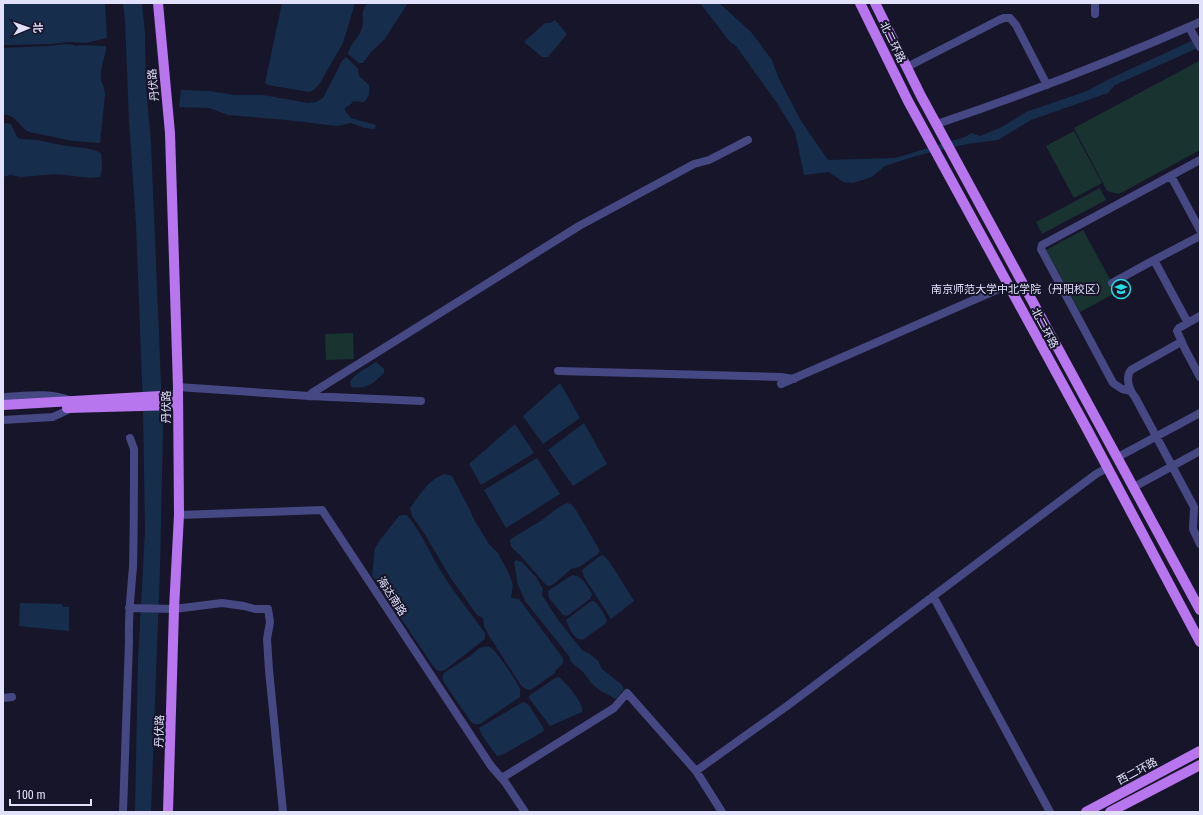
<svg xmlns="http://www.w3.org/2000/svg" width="1203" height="815" font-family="'Roboto Condensed','Noto Sans SC',sans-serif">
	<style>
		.green { fill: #183330 }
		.water { fill: #162e4c }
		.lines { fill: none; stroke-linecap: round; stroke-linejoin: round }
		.minor { stroke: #464883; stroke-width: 8 }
		.major { stroke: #b876ee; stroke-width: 10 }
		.labels { text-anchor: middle; stroke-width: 4; stroke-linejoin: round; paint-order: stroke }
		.street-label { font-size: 11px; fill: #e2e1fb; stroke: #17152a }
		.poi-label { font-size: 11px; fill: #e2e1fb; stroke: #17152a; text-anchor: end }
	</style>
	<rect width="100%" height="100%" fill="#17152a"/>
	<path class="green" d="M1199,61L1200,150L1119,194L1107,191L1074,128Z
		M1074,131L1102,183L1074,198L1046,146Z
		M1100,188L1106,200L1042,234L1036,222Z
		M1083,230L1117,292L1080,312L1046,250Z
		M353,333L354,359L326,360L325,334Z"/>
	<path class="water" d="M3,3H105L107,38L86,43L68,42L50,44L3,45Z
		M123,3H142L145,34L146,87L151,143L163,432L160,567L151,812H135L138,660L145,531L143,408L136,223L129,121L125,20Z
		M282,3H355L343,43L320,83L314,90L309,92L268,85L265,83Z
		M367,3H408L384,40L371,52L363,63H359L348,54C350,44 359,38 362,28C365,17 359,16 367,3Z
		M700,3H719L751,32L772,60L778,77L801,121L828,160L895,158L965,137L971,133L980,136L1002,127L1026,112L1087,91L1107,80L1200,37V47L1115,85L1108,93L1031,120L998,140L967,144L916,156L885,166L872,177L853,183L843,182L829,172L804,175L795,132L777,103L736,46L730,42Z
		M555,20L567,34L548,57H542L524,42L545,23H550Z
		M67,44L78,46L79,45L106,46V50C104,59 100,69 101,79C102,84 105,89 105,95L100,143L73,141L29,132C17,125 18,116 3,114V48L49,46Z
		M346,57L358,69L359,76L369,85C370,92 369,97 364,102L353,101L352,103L345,108V111L351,118L376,125L375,129L365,128L351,123L337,126L287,120L228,115L209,108L179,107L181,90L210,91L234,95H263L308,103L316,102L323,98L342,61Z
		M6,123L11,124L17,137L20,139L37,140L66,146L85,148L94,150L101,153C102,162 103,169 100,177L90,178L55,174L21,177L10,175L3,177V124Z
		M376,362L384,369V373C372,384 369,389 351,387L350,382C355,373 367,368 376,362Z
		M560,383L580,418L543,444L523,416Z
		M584,423L607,464L573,486L548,450Z
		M515,424L534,453L481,485L469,464Z
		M537,458L560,494L506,528L484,490Z
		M445,474L452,476L471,512L473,518L489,544L498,553L509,574L513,585L511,598L519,599L563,658V663L555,671V673L532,689L529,690L524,688L520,684L488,634L484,626L483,618L477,615L450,577L426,536L412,516L410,508C419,496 430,478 445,474Z
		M567,503L571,504L576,510L600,551L598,554L579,567L571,569L555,583L549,586L546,585L520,555L514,550L511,546L510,540C522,531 534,526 546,517C553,512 559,506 567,503Z
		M404,515H407C422,533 430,554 442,573C455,594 471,613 485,633V639L445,670C439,672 437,671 433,666L372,575L375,548L380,540L399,516Z
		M603,555L609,561L634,601L611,619L584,577L582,570L600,556Z
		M516,560L522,562L536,577L543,589L542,595L558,620L582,650L590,654L598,661L602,669L621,684L624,689L616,699L601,691L592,684L584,673L571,662L569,656L525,601L518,585L514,562Z
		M572,575C582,575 587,586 592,594L590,599L567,616L563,615L549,598L548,591Z
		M591,601H594C600,606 604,613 607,621L605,624L584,639C574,642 569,627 566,620Z
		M20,603L62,604L63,607H69V631L19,626Z
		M488,646C496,649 515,679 519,687C521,691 520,694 520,697L480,724H475L472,723L445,684L442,678L444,673L473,654L479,648Z
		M559,677C566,683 585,704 582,712L550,726L529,698V696L555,678Z
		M523,702L528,704L543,727L544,731L504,754L497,756L483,737L479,728Z"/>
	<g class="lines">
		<path class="minor" d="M1095,3V14
			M1189,27L1200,47
			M907,67L999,20L1004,18H1010L1016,25L1047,85
			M937,124C1026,94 1114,60 1200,22
			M1171,176L1200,230
			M1154,260L1200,236
			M1112,283L1154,260L1188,323
			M1200,316L1179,328L1177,331L1185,349L1200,377
			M1181,342L1131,370C1125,377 1129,390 1135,397L1194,507L1193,529L1200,544
			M558,371L781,377L794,379
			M781,384L1008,285
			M178,387L309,396L421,401
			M1131,391L1122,389L1113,383L1041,249L1042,245L1200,160
			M309,396L312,393L579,226L694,164L709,160L748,140
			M3,397C26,396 48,392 69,400
			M3,420L53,417L72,408
			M1118,457L1200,413
			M1134,487L1200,451
			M179,515L322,510L491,766L505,782L525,812
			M933,596L1050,812
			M129,608L174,609L222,603L244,606L255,609H268L270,622L267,639L269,670L283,812
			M3,698L12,697
			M696,771L787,706L1096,474L1107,468
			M502,778L614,708L627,693L696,771L722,812
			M123,812L129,641C128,616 131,591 133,567C134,527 134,488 134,449L130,438"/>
		<path class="major" d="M158,3L170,133L178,387L179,515L174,609L168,812
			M860,3L908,101L1087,429L1200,642
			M875,3L921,96L1200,610
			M3,405L178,395
			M67,408L178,405
			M1086,812L1200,751
			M1110,812L1200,765"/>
	</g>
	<defs>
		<g id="university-ring" transform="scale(1)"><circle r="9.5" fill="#17152a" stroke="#25dee3" stroke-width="1.5"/><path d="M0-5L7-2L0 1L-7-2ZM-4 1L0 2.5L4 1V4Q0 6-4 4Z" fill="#25dee3"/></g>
	</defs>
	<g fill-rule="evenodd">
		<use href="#university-ring" x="1121" y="289"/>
	</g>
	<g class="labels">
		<g class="street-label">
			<text transform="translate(893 42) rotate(64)" y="4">北二环路</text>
			<text transform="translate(153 85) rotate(-95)" y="4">丹伏路</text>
			<text transform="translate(1045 328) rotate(62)" y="4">北二环路</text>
			<text transform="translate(166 407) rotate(-90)" y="4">丹伏路</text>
			<text transform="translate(392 596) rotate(57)" y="4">海达南路</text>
			<text transform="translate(159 731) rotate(-88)" y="4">丹伏路</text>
			<text transform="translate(1137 771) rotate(-28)" y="4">西二环路</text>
		</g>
		<g class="poi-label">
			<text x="1107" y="293">南京师范大学中北学院（丹阳校区）</text>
		</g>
	</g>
	<rect width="1203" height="815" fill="none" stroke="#e2e1fb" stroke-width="8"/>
	<g transform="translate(28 28) rotate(88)" stroke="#17152a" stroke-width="3" paint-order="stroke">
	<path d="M0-3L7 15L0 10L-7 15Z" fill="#e2e1fb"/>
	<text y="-6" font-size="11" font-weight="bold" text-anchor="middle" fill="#e2e1fb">北</text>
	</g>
	<path d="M10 799v6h81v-6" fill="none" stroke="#e2e1fb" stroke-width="2"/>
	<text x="16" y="799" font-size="12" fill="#e2e1fb" stroke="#17152a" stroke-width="3" paint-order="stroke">100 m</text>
</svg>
